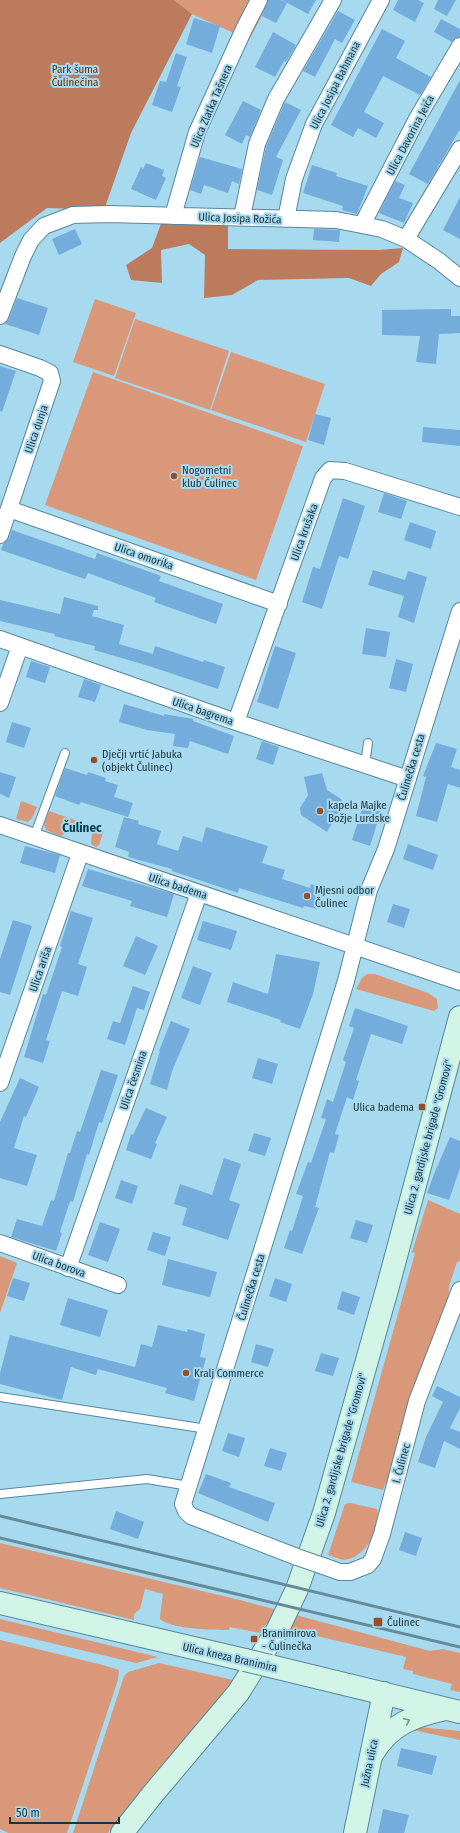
<svg xmlns="http://www.w3.org/2000/svg" width="460" height="1833" font-family="'Fira Sans Condensed',sans-serif">
	<style>
		.green { fill: #d9987a }
		.forest { fill: #bc7b5d }
		.building { fill: #74acdc }
		.lines { fill: none; stroke-linecap: round; stroke-linejoin: round }
		.lane-casing { stroke: #57879b; stroke-width: 10 }
		.street-casing { stroke: #57879b; stroke-width: 18 }
		.secondary-casing { stroke: #57879b; stroke-width: 24 }
		.lane { stroke: #fff; stroke-width: 8 }
		.street { stroke: #fff; stroke-width: 16 }
		.secondary { stroke: #d2f4e7; stroke-width: 22 }
		.rail { stroke: #658a98; stroke-width: 3 }
		.street-bridge-casing { stroke: #57879b; stroke-width: 18; stroke-linecap: butt }
		.secondary-bridge-casing { stroke: #57879b; stroke-width: 24; stroke-linecap: butt }
		.street-bridge { stroke: #fff; stroke-width: 16 }
		.secondary-bridge { stroke: #d2f4e7; stroke-width: 22 }
		.oneway { stroke: #789290 }
		.poi-dot { fill: #954e2a; stroke: #a7daef; stroke-width: 1.5 }
		.labels { text-anchor: middle; stroke-width: 4; stroke-linejoin: round; paint-order: stroke }
		.park-label { font-size: 11px; fill: #692d09; stroke: #a7daef }
		.street-label { font-size: 11px; fill: #1d3139; stroke: #a7daef }
		.poi-label { font-size: 11px; fill: #1d3139; stroke: #a7daef; text-anchor: start }
		.quarter-label { font-size: 13px; font-weight: bold; fill: #073e4f; stroke: #a7daef }
	</style>
	<rect width="100%" height="100%" fill="#a7daef"/>
	<path class="green" d="M174,0H265L269,2L249,40L192,14Z
		M95,299L136,313L114,376L73,362Z
		M135,319L229,351L210,410L115,378Z
		M231,352L325,384L306,442L211,410Z
		M93,372L303,446L256,580L45,505Z
		M21,801L37,807L32,818L28,822L16,819Z
		M49,811L104,830L99,845L96,847L91,844L92,833L67,826L64,834L61,836L46,830L44,824Z
		M367,974H375L428,993L437,999L438,1008L434,1011L356,989L362,978Z
		M428,1200L460,1214V1261L457,1262L449,1286L448,1308L388,1482L385,1484L383,1490L351,1482L415,1253L412,1252Z
		M0,1256L17,1263L0,1313Z
		M350,1503L377,1509L378,1513C376,1521 375,1530 372,1538C367,1548 353,1563 340,1559C336,1558 332,1556 328,1555L345,1504Z
		M0,1543L240,1600L430,1651L443,1649L460,1653V1692L450,1690L452,1684L413,1674V1671L403,1669L406,1657L266,1624L260,1633L230,1627L229,1630C214,1630 170,1629 160,1619V1617L163,1594L145,1589L140,1609L134,1614V1620L0,1588Z
		M0,1619L158,1657L136,1663L0,1631Z
		M0,1640L103,1665L119,1670L118,1680L67,1833H8L0,1829Z
		M159,1663L233,1680C193,1732 148,1781 108,1833H73L124,1676L128,1672Z
		M419,1727L460,1731V1740L413,1730Z"/>
	<path class="forest" d="M0,0H174L192,14L131,133L104,210L47,208L0,243Z
		M162,221L228,223V249L379,250L403,248L399,262L381,274L371,286L349,278L258,280L232,295L204,298L205,255L189,244L161,250L162,283L131,280L126,265L152,248Z"/>
	<path class="building" d="M268,0H281L287,3L276,23L262,16Z
		M282,0H316L308,14Z
		M398,0H418L424,3L415,22L393,10Z
		M438,0H456L447,16L434,9Z
		M338,11L355,20L342,43L335,39L315,77L303,71Z
		M194,18L220,26L212,53L186,44Z
		M441,19L460,29V37L455,38L452,42L434,32Z
		M382,29L405,41L396,58L431,77L420,95L383,76L364,112L384,123L376,138L358,128L353,137L331,125Z
		M273,32L296,45L286,62L284,61L275,77L255,67Z
		M176,53L187,57L177,86L181,87L172,112L152,105L160,81L166,82Z
		M460,80V129L428,184L409,174Z
		M243,101L261,110L250,137L246,135L242,144L225,135Z
		M285,102L301,110L276,157L283,160L272,195L257,190L266,147Z
		M200,157L242,169L239,184L232,181L228,193L204,185L201,194L190,190Z
		M146,163L164,170L162,176L166,178L156,200L131,189L141,167L143,169Z
		M312,165L337,173L336,176L368,186L357,214L342,210L343,206L303,193Z
		M395,181L405,185L399,198L413,203L404,223L379,213Z
		M460,197V239L443,230Z
		M75,229L82,244L59,255L52,239Z
		M314,229L340,230L339,242L313,240Z
		M17,298L48,308L39,335L5,324L9,319Z
		M451,309V316H460V333L439,334L436,364L416,362L420,336L382,335V310Z
		M0,366L16,371L2,412L0,411Z
		M315,414L331,418L324,445L308,440Z
		M423,427L460,430V446L422,442Z
		M384,493L407,501L401,519L378,512Z
		M343,498L365,506L348,559L339,556L322,609L302,602L313,567L320,569Z
		M410,522L436,531L431,549L404,540Z
		M12,530L95,559L97,553L161,576L159,581L223,604L216,624L154,602L156,598L88,573L85,579L1,550L3,544L9,538Z
		M373,570L405,580L408,571L427,577L414,623L398,617L404,596L368,585Z
		M64,597L98,606V610H94L92,616L124,625L119,644L153,654L155,646L203,662L204,660L225,667L218,689L149,666L94,650L95,646L54,636L55,634L0,621V600L60,614Z
		M366,628L390,632L386,657L362,654Z
		M275,646L296,653L278,709L257,702Z
		M396,659L413,664L406,692L389,688Z
		M31,661L50,667L45,683L26,677Z
		M84,679L101,685L95,702L78,697Z
		M124,704L164,716V714L193,719V721L234,736L228,754L190,741L188,748L173,746L175,734L147,730L119,722Z
		M12,722L31,728L24,748L6,742Z
		M262,741L279,747L273,765L256,759Z
		M436,743L457,749L451,767L460,770V788L448,784L437,822L416,816L426,777L423,776Z
		M65,768L87,775L88,772L106,778L105,781L118,785L114,797L133,803L128,817L81,802L79,805L55,796Z
		M0,772L16,777L9,798L0,794Z
		M322,773L327,790L341,799L343,804L327,832L301,815L300,808L308,795L304,777Z
		M365,800L383,805L370,846L352,840Z
		M124,817L139,821L138,824L161,831L157,844L178,851L183,836L202,842L206,827L268,846L262,863L285,870L282,879L310,888L311,884L325,889L318,909L304,906L303,908L239,888L238,893L172,871V869L128,857L129,852L115,847Z
		M408,844L438,855L433,870L403,859Z
		M25,846L60,855L55,873L20,863Z
		M88,869L174,894L167,917L130,906L132,901L82,886Z
		M393,904L410,909L404,928L387,922Z
		M71,911L93,918L78,964L87,967L78,996L62,991L46,1040L50,1041L43,1063L24,1057L43,994L46,995L62,947L60,946Z
		M13,920L32,926L10,995L0,992V959Z
		M203,921L237,931L231,950L197,940Z
		M136,936L158,946L145,975L123,966Z
		M276,954L320,962L313,994L300,1029L280,1022L281,1020L227,1002L233,982L268,994Z
		M193,966L212,973L200,1005L181,998Z
		M133,986L150,992L144,1010L137,1008L125,1045L107,1039L113,1021L120,1023Z
		M355,1008L408,1026L402,1044L371,1034L356,1080L359,1081L353,1100L347,1097L335,1134L339,1135L334,1153L330,1152L315,1207L319,1208L302,1254L284,1248L290,1230L292,1231L303,1196L296,1194L308,1162L311,1163L326,1119L321,1118L327,1099L333,1102L346,1062L343,1060L354,1028L349,1026Z
		M171,1021L190,1029L172,1071L167,1090L150,1084L160,1051H159Z
		M258,1058L278,1064L272,1084L252,1078Z
		M101,1070L118,1075L102,1123L99,1122L89,1155L87,1154L73,1202L70,1201L60,1232L62,1233L56,1251L11,1237L17,1219L42,1226L51,1200L54,1201L68,1153H70L77,1131L80,1132Z
		M20,1078L39,1087L26,1117L24,1116L14,1148L37,1155L27,1186L0,1178V1122Z
		M146,1108L167,1117L155,1143L157,1144L151,1159L126,1150L131,1134L133,1135Z
		M254,1133L271,1138L265,1156L248,1151Z
		M450,1137L460,1141V1168L449,1200L427,1193L434,1174Z
		M224,1158L241,1164L229,1200L240,1204L228,1240L182,1225L187,1208L174,1204L180,1184L212,1195Z
		M121,1180L138,1186L132,1204L115,1198Z
		M356,1220L373,1225L367,1243L350,1238Z
		M100,1222L120,1229L108,1262L88,1255Z
		M153,1232L171,1237L165,1256L147,1250Z
		M168,1259L217,1272L210,1297L162,1285Z
		M13,1278L30,1283L24,1301L7,1296Z
		M275,1278L292,1284L286,1302L269,1296Z
		M342,1291L360,1297L354,1315L337,1309Z
		M68,1298L108,1310L100,1337L60,1325Z
		M158,1325L187,1332L188,1329L205,1334L200,1357L206,1358L194,1401L165,1393L167,1388L98,1369L96,1375L71,1367L62,1400L0,1384V1373L10,1335L135,1367L141,1344L152,1347Z
		M256,1344L274,1349L268,1367L251,1362Z
		M321,1353L339,1358L333,1376L315,1371Z
		M437,1386L460,1397V1408L450,1428L460,1432V1449L444,1441L435,1468L418,1462L426,1437L443,1402L432,1396Z
		M228,1433L245,1438L239,1457L222,1451Z
		M270,1448L287,1453L281,1471L264,1466Z
		M206,1474L231,1483L229,1487L275,1503L268,1522L198,1493Z
		M116,1511L144,1522L138,1539L110,1529Z
		M405,1532L422,1538L416,1556L399,1550Z
		M401,1748L437,1756L432,1775L397,1766Z
		M383,1809L409,1815L404,1833H378Z"/>
	<g class="lines">
		<g class="lane-casing">
			<path id="lane" d="M365,765L368,743
				M34,837L65,753
				M0,1397L207,1429
				M0,1494L147,1479L189,1486"/>
		</g>
		<g class="street-casing">
			<path id="street" d="M173,216L197,132L244,29L259,0
				M242,217L257,144L276,99L333,0
				M286,219L294,179L314,124L381,0
				M362,225L418,117L460,46
				M406,239L460,149
				M0,316L23,256L31,240L44,226L73,215L109,214L336,220L362,225L382,229L406,239L439,261L460,278
				M0,354L40,368L50,373L52,381L0,535
				M9,509L279,604
				M0,639L236,722L408,779
				M0,703L20,646
				M236,722L323,478L330,470L345,471L460,507
				M0,825L460,982
				M0,1083L80,854
				M0,1243L118,1285
				M68,1268L199,893
				M297,1557L191,1516L186,1511L183,1504L346,981L369,890L386,849L460,611
				M323,1566L340,1572H350L368,1565L373,1559L382,1534L417,1401L460,1290"/>
		</g>
		<g class="secondary-casing">
			<path id="secondary" d="M0,1603L245,1660
				M270,1666L460,1712
				M373,1753C390,1724 414,1716 445,1709
				M122,1833L152,1795L238,1693L278,1629L297,1589L324,1513L388,1286L460,1017
				M355,1833L384,1693"/>
		</g>
		<use href="#lane" class="lane"/>
		<use href="#street" class="street"/>
		<use href="#secondary" class="secondary"/>
		<path class="rail" d="M0,1516L460,1627
			M0,1538L460,1647"/>
		<g class="street-bridge-casing">
			<path id="street-bridge" d="M297,1557L323,1566"/>
		</g>
		<g class="secondary-bridge-casing">
			<path id="secondary-bridge" d="M245,1660L270,1666"/>
		</g>
		<use href="#street-bridge" class="street-bridge"/>
		<use href="#secondary-bridge" class="secondary-bridge"/>
	</g>
	<defs><path id="oneway-chevron" d="M-2-3.5L2.5 0L-2 3.5" fill="none" stroke-width="1.6" stroke-linecap="round" stroke-linejoin="round"/></defs>
	<use class="oneway" href="#oneway-chevron" transform="translate(407 1721) rotate(-25)"/>
	<g class="poi-dot">
		<circle cx="174" cy="476" r="4"/>
		<circle cx="94" cy="760" r="4"/>
		<circle cx="320" cy="811" r="4"/>
		<circle cx="307" cy="896" r="4"/>
		<rect x="418" y="1103" width="8" height="8" rx="2"/>
		<circle cx="186" cy="1373" r="4"/>
		<rect x="373" y="1617" width="10" height="10" rx="2"/>
		<rect x="250" y="1635" width="8" height="8" rx="2"/>
	</g>
	<g class="labels">
		<g class="park-label">
			<text x="75" y="73">Park šuma<tspan x="75" dy="13">Čulinečina</tspan></text>
		</g>
		<g class="street-label">
			<text transform="translate(335 85) rotate(-63)" y="4">Ulica Josipa Bahmana</text>
			<text transform="translate(211 106) rotate(-67)" y="4">Ulica Zlatka Tašnera</text>
			<text transform="translate(410 135) rotate(-62)" y="4">Ulica Davorina Jeića</text>
			<text transform="translate(240 218) rotate(2)" y="4">Ulica Josipa Rožića</text>
			<text transform="translate(36 429) rotate(-71)" y="4">Ulica dunja</text>
			<text transform="translate(304 532) rotate(-70)" y="4">Ulica krušaka</text>
			<text transform="translate(144 556) rotate(19)" y="4">Ulica omorika</text>
			<text transform="translate(203 711) rotate(19)" y="4">Ulica bagrema</text>
			<text transform="translate(411 767) rotate(-73)" y="4">Čulinečka cesta</text>
			<text transform="translate(178 886) rotate(18)" y="4">Ulica badema</text>
			<text transform="translate(40 969) rotate(-71)" y="4">Ulica ariša</text>
			<text transform="translate(133 1080) rotate(-71)" y="4">Ulica česmina</text>
			<text transform="translate(428 1137) rotate(-75)" y="4">Ulica 2. gardijske brigade "Gromovi"</text>
			<text transform="translate(59 1264) rotate(20)" y="4">Ulica borova</text>
			<text transform="translate(251 1287) rotate(-73)" y="4">Čulinečka cesta</text>
			<text transform="translate(341 1450) rotate(-74)" y="4">Ulica 2. gardijske brigade "Gromovi"</text>
			<text transform="translate(401 1463) rotate(-75)" y="4">I. Čulinec</text>
			<text transform="translate(230 1657) rotate(13)" y="4">Ulica kneza Branimira</text>
			<text transform="translate(369 1763) rotate(-78)" y="4">Južna ulica</text>
		</g>
		<g class="poi-label">
			<text x="182" y="474">Nogometni<tspan x="182" dy="13">klub Čulinec</tspan></text>
			<text x="102" y="758">Dječji vrtić Jabuka<tspan x="102" dy="13">(objekt Čulinec)</tspan></text>
			<text x="328" y="809">kapela Majke<tspan x="328" dy="13">Božje Lurdske</tspan></text>
			<text x="315" y="894">Mjesni odbor<tspan x="315" dy="13">Čulinec</tspan></text>
			<text x="414" y="1111" text-anchor="end">Ulica badema</text>
			<text x="194" y="1377">Kralj Commerce</text>
			<text x="387" y="1626">Čulinec</text>
			<text x="262" y="1637">Branimirova<tspan x="262" dy="13">- Čulinečka</tspan></text>
		</g>
		<g class="quarter-label">
			<text x="82" y="832">Čulinec</text>
		</g>
	</g>
	<path d="M10 1817v6h109v-6" fill="none" stroke="#1d3139" stroke-width="2"/>
	<text x="16" y="1817" font-size="12" fill="#1d3139" stroke="#a7daef" stroke-width="3" paint-order="stroke">50 m</text>
</svg>
